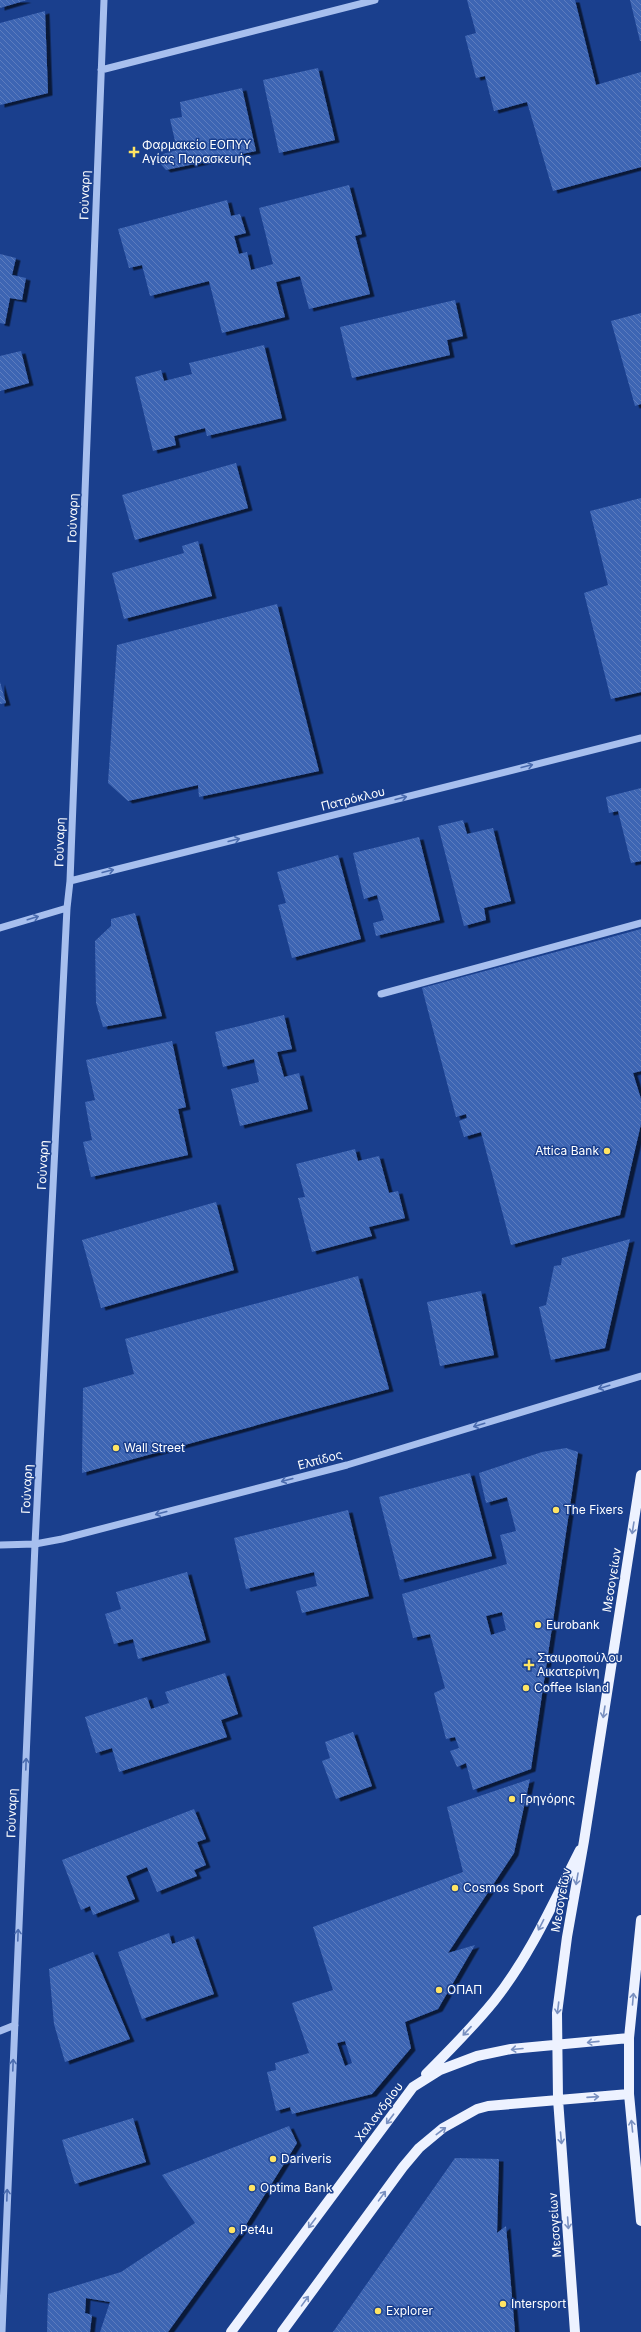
<svg xmlns="http://www.w3.org/2000/svg" width="641" height="2332" font-family="Inter,sans-serif">
	<style>
		.building { fill: url(#building-back-hatch); fill-rule: evenodd; filter: url(#shadow) }
		.lines { fill: none; stroke-linecap: round; stroke-linejoin: round }
		.minor { stroke: #a7bfee; stroke-width: 7 }
		.major { stroke: #edf2ff; stroke-width: 10 }
		.oneway { stroke: #4b6caf }
		.oneway2 { stroke: #7990c0 }
		.poi-dot { fill: #ffe463; stroke: #1a3f8d; stroke-width: 1.5 }
		.labels { text-anchor: middle; stroke-width: 3; stroke-linejoin: round; paint-order: stroke }
		.poi-label { font-size: 12px; fill: #fff; stroke: #1a3f8d; text-anchor: start }
		.street-label { font-size: 12px; fill: #fff; stroke: #1a3f8d }
	</style>
	<defs>
		<pattern id="building-back-hatch" width="6" height="6" patternUnits="userSpaceOnUse"><rect width="6" height="6" fill="#3e65b3"/><path d="M-1 5l2 2M0 0l6 6M5-1l2 2" fill="none" stroke="#5b7cbe"/></pattern>
		<filter id="shadow"><feDropShadow dx="4.5" dy="2.5" stdDeviation="0" flood-color="#0009"/></filter>
	</defs>
	<rect width="100%" height="100%" fill="#1a3f8d"/>
	<path class="building" d="M0,0H27L0,8Z
		M467,0H575L596,85L641,72V167L553,191L527,102L494,111L485,76L476,78L465,36L476,33Z
		M630,0H641V41H640Z
		M45,11L48,93L0,105V23Z
		M318,68L335,140L279,153L263,80Z
		M242,88L256,151L166,170L159,162L163,154L177,150L170,119L182,117L180,102Z
		M349,185L362,234L355,236L370,294L309,309L300,276L276,282L285,317L222,333L209,281L150,296L142,265L129,268L118,229L227,200L231,216L240,214L246,233L234,236L239,254L247,252L251,270L273,264L259,208Z
		M0,254L16,258L12,275L26,278L22,300L10,298L5,324L0,323Z
		M455,300L463,336L447,340L450,355L352,378L340,327Z
		M641,313V404L635,406L611,321Z
		M264,345L282,418L207,436L205,428L174,436L176,445L153,451L135,377L161,370L164,381L192,374L189,363Z
		M21,351L29,383L0,391V356Z
		M236,463L248,508L135,540L122,495Z
		M641,498V692L611,699L584,593L608,585L590,511Z
		M198,541L212,596L124,619L112,573L184,553L182,546Z
		M277,604L319,771L199,797L198,785L128,801L108,783L117,645Z
		M0,682L6,703L0,704Z
		M641,788V861L631,863L618,811L609,813L606,797Z
		M463,820L467,834L493,828L511,901L484,908L486,920L464,926L438,826Z
		M419,837L440,920L376,936L373,923L384,920L377,895L364,899L353,853Z
		M338,855L361,939L292,958L278,905L286,903L277,872Z
		M135,913L162,1016L103,1027L96,1003L95,941L111,926V919Z
		M641,929V1071L633,1073L641,1099V1124L620,1215L511,1245L481,1132L464,1137L459,1121L467,1118L466,1114L456,1117L422,988Z
		M284,1015L292,1049L277,1052L284,1077L299,1073L308,1109L240,1126L231,1089L259,1082L254,1059L223,1067L215,1032Z
		M172,1041L186,1107L178,1109L188,1155L91,1177L83,1142L92,1140L85,1102L95,1100L86,1060Z
		M355,1149L358,1161L379,1156L389,1193L398,1191L405,1218L369,1227L372,1236L312,1252L298,1198L305,1197L296,1164Z
		M216,1202L234,1270L101,1308L82,1240Z
		M630,1239L605,1348L551,1360L539,1307L546,1305L554,1266L561,1265L562,1258Z
		M358,1276L389,1389L82,1473L83,1388L134,1374L125,1339Z
		M481,1291L494,1355L440,1366L427,1302Z
		M566,1448L578,1452L531,1769L473,1790L466,1763L457,1767L450,1751L459,1748L455,1737L446,1739L434,1693L445,1688L430,1634L413,1638L402,1594L507,1564L500,1535L516,1531L507,1497L486,1503L479,1473L542,1452ZM502,1612L506,1630L491,1635L486,1616Z
		M470,1473L492,1556L400,1580L379,1497Z
		M348,1510L369,1596L302,1613L296,1591L317,1586L314,1572L246,1589L234,1538Z
		M187,1572L206,1640L138,1659L133,1639L114,1644L105,1614L121,1609L116,1592Z
		M225,1673L238,1714L221,1720L227,1737L119,1772L112,1748L96,1753L85,1717L147,1697L151,1709L169,1703L165,1692Z
		M353,1732L372,1786L336,1799L322,1761L330,1758L325,1742Z
		M530,1779L514,1853L448,1953L475,1945L438,2009L405,2022L411,2048L372,2094L292,2114L290,2107L276,2111L267,2072L276,2070L275,2063L309,2053L292,2003L333,1990L313,1927L463,1872L447,1807ZM345,2041L352,2063L345,2066L337,2043Z
		M194,1809L206,1839L197,1842L206,1865L194,1870L197,1876L157,1892L147,1867L126,1876L135,1899L93,1915L90,1906L81,1910L62,1860Z
		M169,1933L172,1944L194,1936L214,1994L142,2019L118,1952Z
		M93,1952L130,2039L65,2062L54,2024L49,1969Z
		M133,2118L146,2162L75,2184L62,2140Z
		M289,2126L297,2143L247,2223L168,2332H100L110,2302L86,2298L85,2313L92,2315L90,2332H47L48,2294L121,2272L195,2223L162,2175Z
		M455,2158L499,2159L497,2233L506,2226L515,2332H333Z"/>
	<g class="lines">
		<path class="minor" d="M101,70L375,0
			M70,881L641,738
			M0,928L67,908
			M381,994L641,923
			M0,1545L35,1544L62,1539L347,1465L641,1376
			M0,2031L15,2025
			M2,2332L35,1544L67,908L70,881L104,0"/>
		<path class="major" d="M641,1920L629,2038V2094L641,2221
			M426,2074C449,2051 473,2027 494,2001C530,1956 554,1901 580,1850
			M231,2332L413,2087L440,2070L477,2056L511,2049L629,2038
			M282,2332L403,2167L419,2148L443,2128L477,2109L488,2106L629,2094
			M575,2332L558,2099L557,2013L567,1937L584,1841L641,1475"/>
	</g>
	<defs><path id="oneway-shaft" d="M-6 0H5M1.5-3L5.5 0L1.5 3" fill="none" stroke-width="1.6" stroke-linecap="round" stroke-linejoin="round"/></defs>
	<g class="oneway">
		<use href="#oneway-shaft" transform="translate(527 766) rotate(-14)"/>
		<use href="#oneway-shaft" transform="translate(401 798) rotate(-14)"/>
		<use href="#oneway-shaft" transform="translate(234 840) rotate(-14)"/>
		<use href="#oneway-shaft" transform="translate(108 871) rotate(-14)"/>
		<use href="#oneway-shaft" transform="translate(33 918) rotate(-17)"/>
		<use href="#oneway-shaft" transform="translate(604 1387) rotate(163)"/>
		<use href="#oneway-shaft" transform="translate(479 1425) rotate(163)"/>
		<use href="#oneway-shaft" transform="translate(287 1480) rotate(165)"/>
		<use href="#oneway-shaft" transform="translate(161 1513) rotate(165)"/>
		<use href="#oneway-shaft" transform="translate(26 1764) rotate(-88)"/>
		<use href="#oneway-shaft" transform="translate(18 1935) rotate(-88)"/>
		<use href="#oneway-shaft" transform="translate(13 2065) rotate(-88)"/>
		<use href="#oneway-shaft" transform="translate(7 2195) rotate(-88)"/>
	</g>
	<g class="oneway2">
		<use href="#oneway-shaft" transform="translate(633 1528) rotate(99)"/>
		<use href="#oneway-shaft" transform="translate(604 1712) rotate(99)"/>
		<use href="#oneway-shaft" transform="translate(577 1879) rotate(100)"/>
		<use href="#oneway-shaft" transform="translate(541 1925) rotate(117)"/>
		<use href="#oneway-shaft" transform="translate(633 1999) rotate(-85)"/>
		<use href="#oneway-shaft" transform="translate(558 2008) rotate(97)"/>
		<use href="#oneway-shaft" transform="translate(467 2031) rotate(133)"/>
		<use href="#oneway-shaft" transform="translate(593 2042) rotate(174)"/>
		<use href="#oneway-shaft" transform="translate(517 2049) rotate(175)"/>
		<use href="#oneway-shaft" transform="translate(593 2097) rotate(-4)"/>
		<use href="#oneway-shaft" transform="translate(390 2119) rotate(127)"/>
		<use href="#oneway-shaft" transform="translate(632 2126) rotate(-96)"/>
		<use href="#oneway-shaft" transform="translate(441 2131) rotate(-37)"/>
		<use href="#oneway-shaft" transform="translate(561 2138) rotate(85)"/>
		<use href="#oneway-shaft" transform="translate(382 2196) rotate(-54)"/>
		<use href="#oneway-shaft" transform="translate(312 2223) rotate(127)"/>
		<use href="#oneway-shaft" transform="translate(568 2223) rotate(86)"/>
		<use href="#oneway-shaft" transform="translate(305 2301) rotate(-54)"/>
	</g>
	<g class="poi-dot">
		<path d="M132 146h4v4h4v4h-4v4h-4v-4h-4v-4h4z"/>
		<circle cx="607" cy="1151" r="4"/>
		<circle cx="116" cy="1448" r="4"/>
		<circle cx="556" cy="1510" r="4"/>
		<circle cx="538" cy="1625" r="4"/>
		<path d="M527 1659h4v4h4v4h-4v4h-4v-4h-4v-4h4z"/>
		<circle cx="526" cy="1688" r="4"/>
		<circle cx="512" cy="1799" r="4"/>
		<circle cx="455" cy="1888" r="4"/>
		<circle cx="439" cy="1990" r="4"/>
		<circle cx="273" cy="2159" r="4"/>
		<circle cx="252" cy="2188" r="4"/>
		<circle cx="232" cy="2230" r="4"/>
		<circle cx="503" cy="2304" r="4"/>
		<circle cx="378" cy="2311" r="4"/>
	</g>
	<g class="labels">
		<g class="poi-label">
			<text x="142" y="149">Φαρμακείο ΕΟΠΥΥ<tspan x="142" dy="14">Αγίας Παρασκευής</tspan></text>
			<text x="599" y="1155" text-anchor="end">Attica Bank</text>
			<text x="124" y="1452">Wall Street</text>
			<text x="564" y="1514">The Fixers</text>
			<text x="546" y="1629">Eurobank</text>
			<text x="537" y="1662">Σταυροπούλου<tspan x="537" dy="14">Αικατερίνη</tspan></text>
			<text x="534" y="1692">Coffee Island</text>
			<text x="520" y="1803">Γρηγόρης</text>
			<text x="463" y="1892">Cosmos Sport</text>
			<text x="447" y="1994">ΟΠΑΠ</text>
			<text x="281" y="2163">Dariveris</text>
			<text x="260" y="2192">Optima Bank</text>
			<text x="240" y="2234">Pet4u</text>
			<text x="511" y="2308">Intersport</text>
			<text x="386" y="2315">Explorer</text>
		</g>
		<g class="street-label">
			<text transform="translate(85 195) rotate(-88)" y="4">Γούναρη</text>
			<text transform="translate(73 518) rotate(-88)" y="4">Γούναρη</text>
			<text transform="translate(353 799) rotate(-14)" y="4">Πατρόκλου</text>
			<text transform="translate(60 842) rotate(-88)" y="4">Γούναρη</text>
			<text transform="translate(43 1165) rotate(-87)" y="4">Γούναρη</text>
			<text transform="translate(320 1460) rotate(-15)" y="4">Ελπίδος</text>
			<text transform="translate(27 1489) rotate(-87)" y="4">Γούναρη</text>
			<text transform="translate(612 1580) rotate(-81)" y="4">Μεσογείων</text>
			<text transform="translate(12 1813) rotate(-88)" y="4">Γούναρη</text>
			<text transform="translate(561 1900) rotate(-80)" y="4">Μεσογείων</text>
			<text transform="translate(379 2112) rotate(-53)" y="4">Χαλανδρίου</text>
			<text transform="translate(555 2225) rotate(-94)" y="4">Μεσογείων</text>
		</g>
	</g>
</svg>
